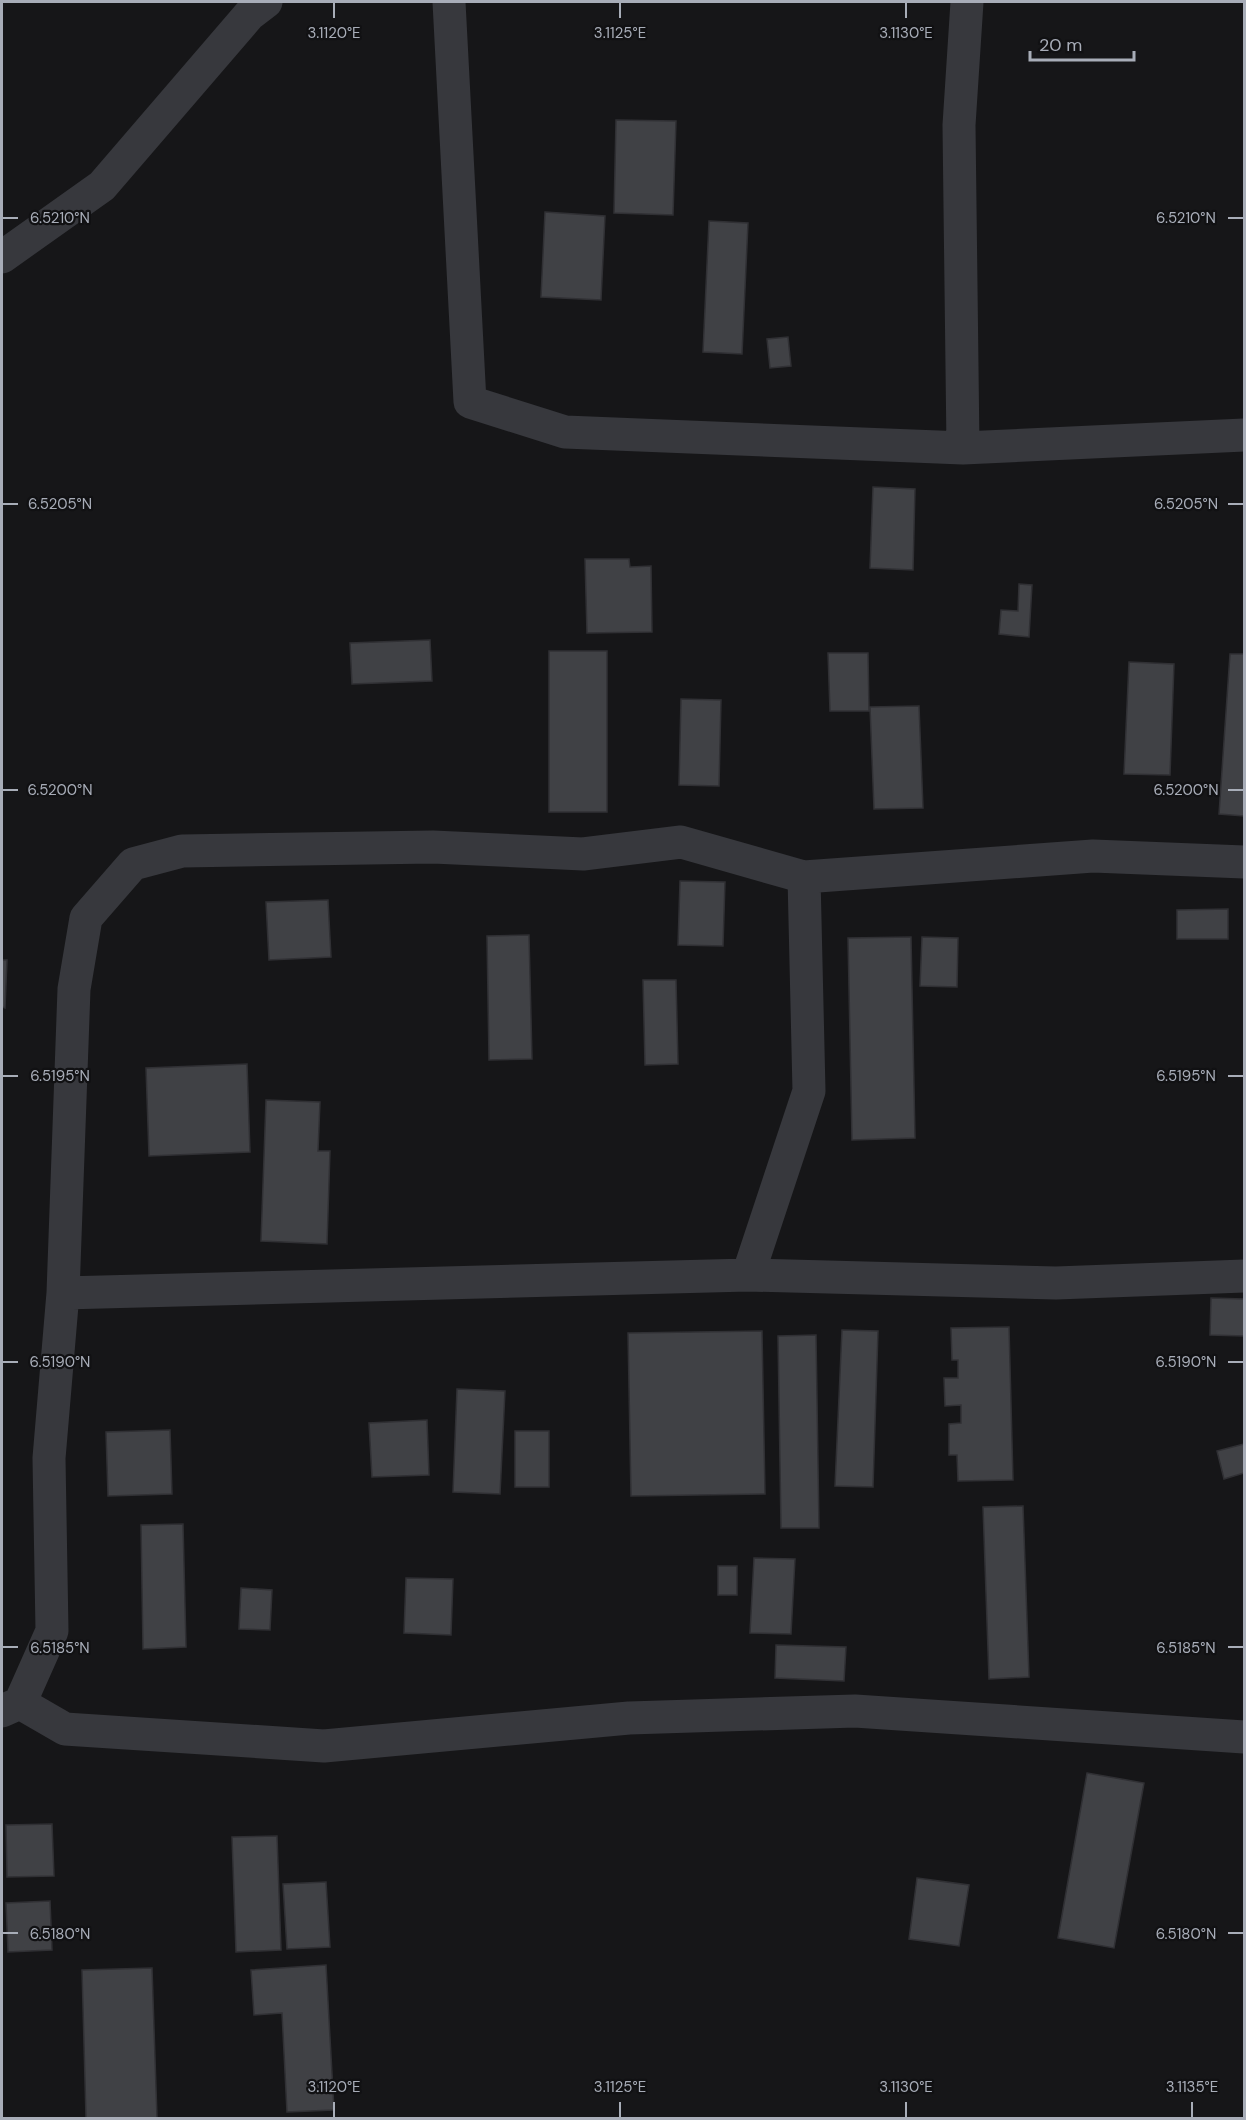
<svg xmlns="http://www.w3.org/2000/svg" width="1246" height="2120" font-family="'DM Sans',sans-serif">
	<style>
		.building { fill: #404145; stroke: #303034; stroke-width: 1.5 }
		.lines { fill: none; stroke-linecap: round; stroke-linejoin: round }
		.minor { stroke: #37383d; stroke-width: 33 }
		.ticks { fill: none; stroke: #a8adb8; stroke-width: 2 }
		.ticks-label { font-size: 15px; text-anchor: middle; fill: #a8adb8; stroke: #111113; stroke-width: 4.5; stroke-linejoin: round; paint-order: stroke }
	</style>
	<rect width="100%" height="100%" fill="#161618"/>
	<path class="building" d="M616,120L676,121L673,215L614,213Z
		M545,212L605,216L601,300L541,297Z
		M709,221L748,223L742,354L703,352Z
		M788,337L791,366L770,368L767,339Z
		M873,487L915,489L913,570L870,568Z
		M585,559H629L630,567L651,566L652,632L587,633Z
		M1019,584L1032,585L1029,637L999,634L1001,610L1018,611Z
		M430,640L432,681L352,684L350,643Z
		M549,651H607V812H549Z
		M828,653H868L869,711H830Z
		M1230,654H1244V816L1219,814Z
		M1129,662L1174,664L1170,775L1124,774Z
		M681,699L721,700L719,786L679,785Z
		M919,706L923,808L874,809L870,707Z
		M680,881L725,882L723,946L678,945Z
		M328,900L331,957L269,960L266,902Z
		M1228,909V939H1177V910Z
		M529,935L532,1059L489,1060L487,936Z
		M911,937L915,1138L852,1140L848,938Z
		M922,937L958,938L957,987L920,986Z
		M2,960H7L5,1008L2,1007Z
		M643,980H676L678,1064L645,1065Z
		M247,1064L250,1152L149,1156L146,1068Z
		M266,1100L320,1102L318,1151H330L327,1244L261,1241Z
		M1211,1298L1244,1299V1336L1210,1335Z
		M1009,1327L1013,1480L958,1481L957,1455H949V1424L961,1423V1405L945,1406L944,1378H958V1360H952L951,1328Z
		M842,1330L878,1331L873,1487L835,1486Z
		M762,1331L765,1494L631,1496L628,1333Z
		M816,1335L819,1528H781L778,1336Z
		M457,1389L505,1391L500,1494L453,1492Z
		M427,1420L429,1475L372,1477L369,1423Z
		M170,1430L172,1494L108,1496L106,1432Z
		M515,1431H549V1487H515Z
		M1244,1444V1473L1224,1479L1217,1451Z
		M1023,1506L1029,1677L989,1679L983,1507Z
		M183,1524L186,1647L143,1649L141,1525Z
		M754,1558L795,1559L791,1634L750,1633Z
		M718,1566H737V1595H718Z
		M406,1578L453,1579L451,1635L404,1633Z
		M241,1588L272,1590L270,1630L239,1629Z
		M776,1645L846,1647L844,1681L775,1678Z
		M1087,1773L1144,1783L1114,1948L1058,1938Z
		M52,1824L54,1876L7,1877L6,1825Z
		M277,1836L281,1950L236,1952L232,1837Z
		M917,1878L969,1885L959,1946L909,1939Z
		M326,1882L330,1947L287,1949L283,1884Z
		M50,1901L52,1950L8,1952L6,1903Z
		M326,1965L334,2110L287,2112L282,2013L254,2015L251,1970Z
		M152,1968L157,2118H86L82,1970Z"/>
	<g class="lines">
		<path class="minor" d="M449,2L470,402L565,432L963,448L1244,435
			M2,257L102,186L249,15L266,2
			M963,448L959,125L967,2
			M748,1275L809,1091L804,877
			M63,1293L748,1275L1056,1283L1244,1276
			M20,1703L65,1729L324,1746L629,1718L855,1711L1244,1737
			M2,1711L20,1703L52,1631L49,1458L63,1293L74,989L86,918L133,864L182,851L433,847L583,854L681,842L804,877L1093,856L1244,862"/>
	</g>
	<path class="ticks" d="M334,3V18M620,3V18M906,3V18M3,218H18M1228,218H1243M3,504H18M1228,504H1243M3,790H18M1228,790H1243M3,1076H18M1228,1076H1243M3,1362H18M1228,1362H1243M3,1647H18M1228,1647H1243M3,1933H18M1228,1933H1243M334,2102V2117M620,2102V2117M906,2102V2117M1192,2102V2117"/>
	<g class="ticks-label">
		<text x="334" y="38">3.1120°E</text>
		<text x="620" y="38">3.1125°E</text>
		<text x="906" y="38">3.1130°E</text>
		<text x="60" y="223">6.5210°N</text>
		<text x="1186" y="223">6.5210°N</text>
		<text x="60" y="509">6.5205°N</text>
		<text x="1186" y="509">6.5205°N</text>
		<text x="60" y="795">6.5200°N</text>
		<text x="1186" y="795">6.5200°N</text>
		<text x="60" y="1081">6.5195°N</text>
		<text x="1186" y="1081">6.5195°N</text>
		<text x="60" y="1367">6.5190°N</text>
		<text x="1186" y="1367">6.5190°N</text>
		<text x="60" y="1653">6.5185°N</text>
		<text x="1186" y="1653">6.5185°N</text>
		<text x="60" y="1939">6.5180°N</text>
		<text x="1186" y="1939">6.5180°N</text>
		<text x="334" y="2092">3.1120°E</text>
		<text x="620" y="2092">3.1125°E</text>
		<text x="906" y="2092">3.1130°E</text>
		<text x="1192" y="2092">3.1135°E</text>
	</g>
	<rect width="1246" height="2120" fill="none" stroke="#a8adb8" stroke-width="6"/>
	<path d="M1030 51v9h104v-9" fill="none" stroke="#a8adb8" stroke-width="3"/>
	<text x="1039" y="51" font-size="18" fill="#a8adb8" stroke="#111113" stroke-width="4.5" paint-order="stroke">20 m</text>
</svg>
